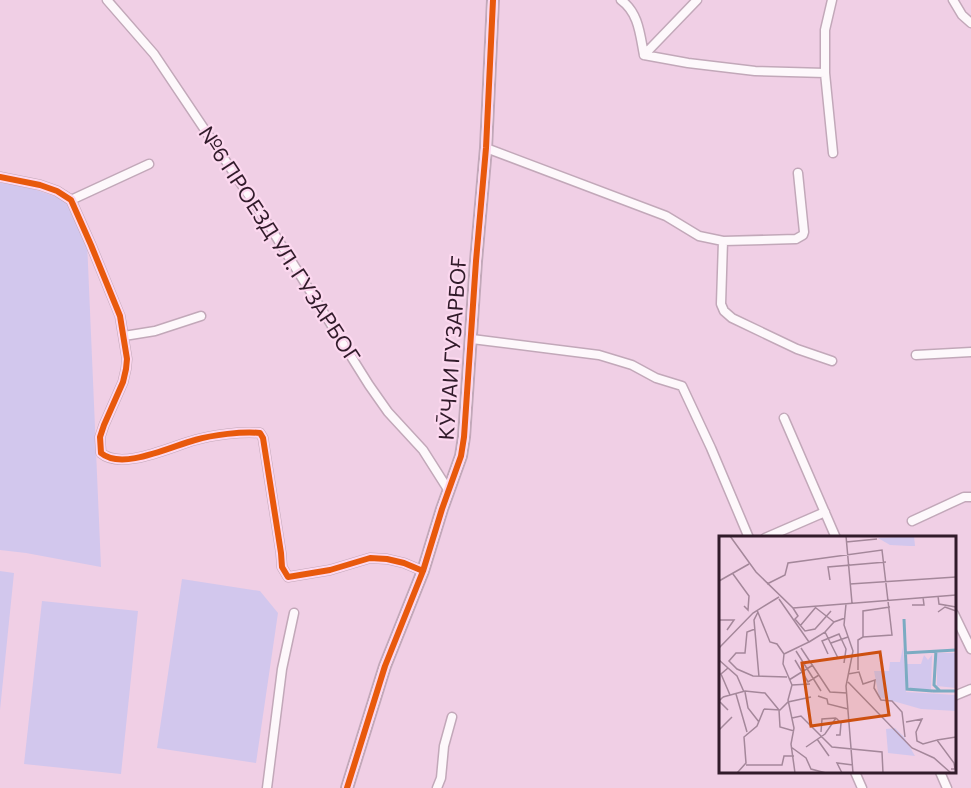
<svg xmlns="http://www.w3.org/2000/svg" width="971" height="788" font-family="Commissioner,sans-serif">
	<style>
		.green { fill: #d2c7ed }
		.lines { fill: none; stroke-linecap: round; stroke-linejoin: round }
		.minor-casing { stroke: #c2a8b9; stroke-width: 11 }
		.tertiary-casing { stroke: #c2a8b9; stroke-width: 14 }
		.minor { stroke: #fdf8fb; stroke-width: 8 }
		.tertiary { stroke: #fdf8fb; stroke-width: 10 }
		.cycleway-casing { stroke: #fcd8ef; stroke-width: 10 }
		.cycleway { stroke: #e8590c; stroke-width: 6 }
		.labels { text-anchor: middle; stroke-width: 4.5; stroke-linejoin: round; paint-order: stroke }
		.street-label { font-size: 21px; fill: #311b2a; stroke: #fcd8ef }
		.inset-river { fill: none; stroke: #7babc2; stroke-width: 3 }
		.inset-road { fill: none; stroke: #a4879a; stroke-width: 1.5 }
		.view { fill: #cd5010; fill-opacity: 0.15; stroke: #cd5010; stroke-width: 3 }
		.inset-edge { fill: none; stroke: #311b2a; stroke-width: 3 }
	</style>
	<rect width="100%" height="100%" fill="#f0cfe5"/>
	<path class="green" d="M0,183L19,184L68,201L87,241L101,567L26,553L0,550Z
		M0,571L14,573L0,710Z
		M182,579L260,591L278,613L256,763L157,748Z
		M42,601L138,611L121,774L24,764Z"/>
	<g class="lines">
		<g class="minor-casing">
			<path id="minor" d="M107,0L154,54L270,227L369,385L388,412L423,450L449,491
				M621,0C639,13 640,35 644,55
				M953,0L962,15L971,23
				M644,55L688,63L755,71L825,73V30L832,0
				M644,55L697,0
				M825,73L833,153
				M486,148L666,216L699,236L723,241L796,239L803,235L804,232L798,173
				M0,177L40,185L57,191L71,200L91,245L120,316L127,359L126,369L123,382L104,425L100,437L101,453C122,471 172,446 195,440C212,435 243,431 260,433L263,438L281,553L282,567L288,577L330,570L370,558L387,559L404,563L423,571
				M71,200L149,164
				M723,241L721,304L724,311L732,318L797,349L832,361
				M124,336L155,331L201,316
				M472,339L599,355L632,365L656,378L682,386L711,448L749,538
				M916,355L971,352
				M784,418L836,538
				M912,521L964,497H971
				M765,538L825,512
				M954,614L971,649
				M954,696L971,689
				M855,772L862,788
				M940,772L947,788
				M267,788L282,669L294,613
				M437,788L441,778L444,746L452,717"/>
		</g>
		<g class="tertiary-casing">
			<path id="tertiary" d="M347,788L385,666L423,571L442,509L461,456L464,437L476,261L486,148L493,0"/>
		</g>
		<use href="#minor" class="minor"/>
		<use href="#tertiary" class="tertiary"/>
		<g class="cycleway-casing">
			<path id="cycleway" d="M0,177L40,185L57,191L71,200L91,245L120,316L127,359L126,369L123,382L104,425L100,437L101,453C122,471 172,446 195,440C212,435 243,431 260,433L263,438L281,553L282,567L288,577L330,570L370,558L387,559L404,563L423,571
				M347,788L385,666L423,571L442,509L461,456L464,437L476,261L486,148L493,0"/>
		</g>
		<use href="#cycleway" class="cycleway"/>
	</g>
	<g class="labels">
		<g class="street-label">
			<text transform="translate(279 245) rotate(57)" y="7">№6 ПРОЕЗД УЛ. ГУЗАРБОГ</text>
			<text transform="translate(453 348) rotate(-86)" y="7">КӮЧАИ ГУЗАРБОҒ</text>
		</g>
	</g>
	<g transform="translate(719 536)">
		<rect width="237" height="237" fill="#f0cfe5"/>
		<path d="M195,0L196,10H191L171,9L159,2ZM184,111L187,156L237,159V175L202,173L160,161L155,135H170L171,126H181ZM218,117H237V152L218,150ZM205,119L209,124L213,119L212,153L193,154L189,150L188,128H202ZM176,192L185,201L196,220L169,217L167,193Z" fill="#d2c7ed"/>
		<path class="inset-river" d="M185,83L188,153L214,155M217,114L215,149L221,155M185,117L237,114M214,155H237"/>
		<path class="inset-road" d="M11,0L37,36L74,72L79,80L76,83L86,95L96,93L112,75M127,0L133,67M127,6L158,3M14,38L30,60L29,74L25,70M111,44L109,31L167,26M0,45L30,28M48,48L66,39L69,27L163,14L173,99L144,101M131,48L237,41M219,60L220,68L237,71M60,63L90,106L65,118M127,68L125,89L134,115L127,150L134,237M193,69H205L204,61M74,72L237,59M97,72L115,86M38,74L51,106L58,108L65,118L64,128L73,149L69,164L75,192L72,208L76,237M39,76L35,84L40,141M219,76L226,71L237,75M0,84H15L8,94M81,90L97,71M36,93L28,96L26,117H17L10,125L18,133L34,140L68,141M106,96L115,86L126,82M144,101V75L171,71M90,106L106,96L119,122M112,107L129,101M0,112L34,77L60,61M82,112L111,156L128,157M77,115L102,155M109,118L103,105L120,98L127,113L125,127M0,124L18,140L25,156M76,124L89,146L100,139M9,132L2,138L11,159M139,134V104L144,101M129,138L140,136L144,148L156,144L155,152L162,164L173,165L183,176L186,201M70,144L94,129M129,146L193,212L215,222L232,237M73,149L91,148M26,156L29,172L40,186M17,158L28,196M99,160L108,163L109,168L129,173M4,161L26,155L46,157L60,174M4,161L0,165L9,174M45,173L61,174L69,166L92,161M60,174L61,191L75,195M73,182L82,180L113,211L163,216L164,237M187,186L203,183L197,196L198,205L204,208L218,204L235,227L236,233H232M0,194L13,181M102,196L103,183L117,182M117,199H121L122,187L117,182M98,203L110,220M218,204L237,201M72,211L87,222L92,233L107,237M87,211L106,198L117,182M27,229H63L65,220H75M18,237L27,227L25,201L38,190L45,173M123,237L118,227L134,229"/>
		<path class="view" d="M161,116L170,179L92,190L83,127Z"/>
		<rect width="237" height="237" class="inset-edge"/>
	</g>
</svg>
